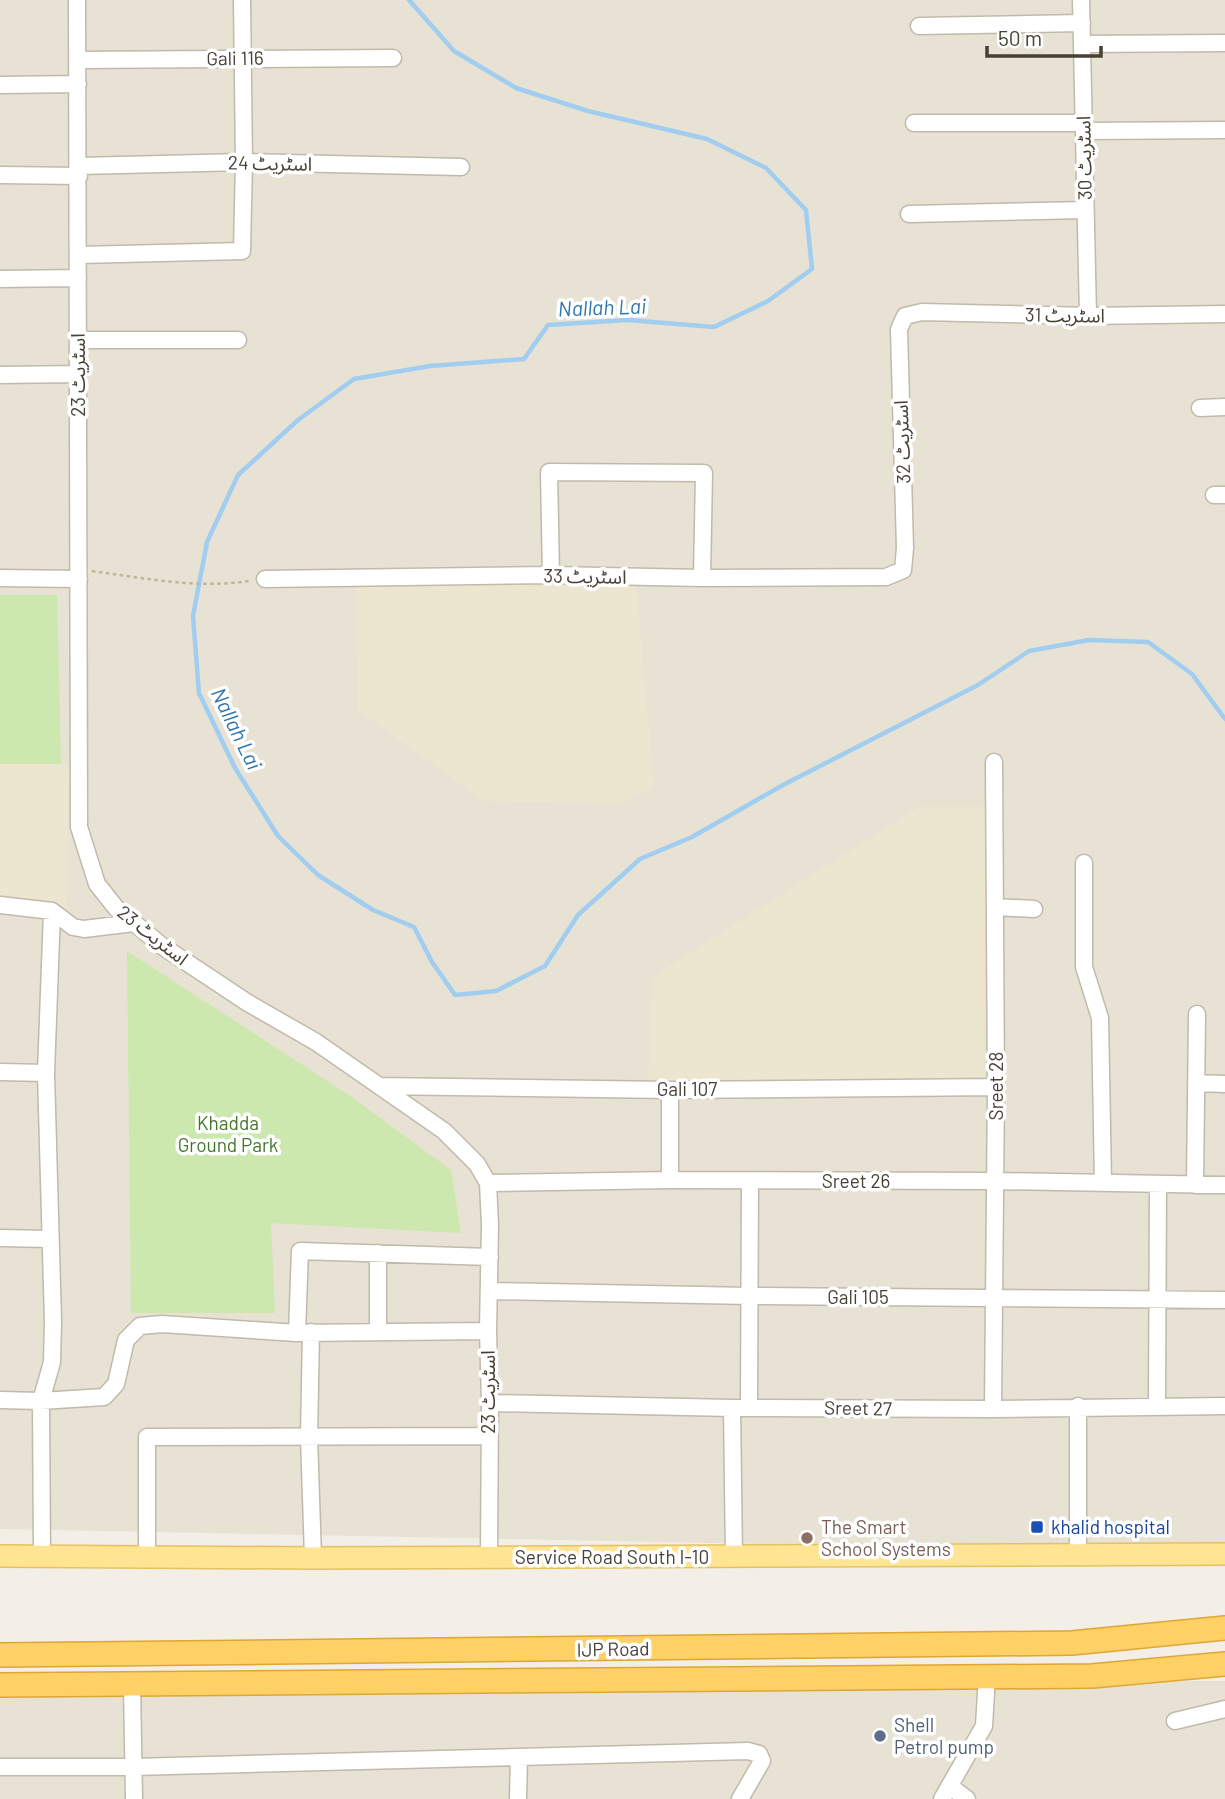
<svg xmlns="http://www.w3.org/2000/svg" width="1225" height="1799" font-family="Barlow,'Noto Sans Arabic',sans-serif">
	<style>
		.residential { fill: #e7e2d4 }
		.education { fill: #ece5cf }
		.green { fill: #cce8ae }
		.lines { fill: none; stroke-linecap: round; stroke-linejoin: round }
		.stream { stroke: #a1cdf0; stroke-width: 4.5 }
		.minor-casing { stroke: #c1baab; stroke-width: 19 }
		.major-casing { stroke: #e4c263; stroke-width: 24 }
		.highway-casing { stroke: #dea635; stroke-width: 26 }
		.path { stroke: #c0b499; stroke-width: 2.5; stroke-dasharray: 3.5 3.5; stroke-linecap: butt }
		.minor { stroke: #fff; stroke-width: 16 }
		.major { stroke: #fee493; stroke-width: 21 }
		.highway { stroke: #fed166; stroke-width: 23 }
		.transit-dot { fill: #1a4fb4; stroke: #fff; stroke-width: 2.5 }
		.education-dot { fill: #8d6e63; stroke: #fff; stroke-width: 2.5 }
		.service-dot { fill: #5c6f8a; stroke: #fff; stroke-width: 2.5 }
		.labels { text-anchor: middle; stroke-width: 7; stroke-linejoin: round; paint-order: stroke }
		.street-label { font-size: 19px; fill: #464035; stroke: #fff }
		.park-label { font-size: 19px; fill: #437728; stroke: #fff }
		.education-label { font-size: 19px; fill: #785e54; stroke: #fff; text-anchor: start }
		.transit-label { font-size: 19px; fill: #164399; stroke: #fff; text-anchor: start }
		.service-label { font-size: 19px; fill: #4e5e75; stroke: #fff; text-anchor: start }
		.water-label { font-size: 21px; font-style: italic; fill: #2e75b2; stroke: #fff }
	</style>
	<rect width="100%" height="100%" fill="#f3efe6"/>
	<path class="residential" d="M0,0H1225V1553L0,1529Z
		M530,1681H1225V1799H0V1683Z"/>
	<path class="education" d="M636,582L654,787L622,804L484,801L358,710L355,583Z
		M0,764H69L67,907L0,906Z
		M919,807H987L984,1082L648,1083L652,977Z"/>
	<path class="green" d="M0,595H57L61,764H0Z
		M127,951L349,1095L451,1170L461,1233L271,1223L275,1313H131Z"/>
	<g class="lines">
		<path class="stream" d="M409,0L454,51L516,88L588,111L707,139L766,168L806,210L812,269L768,301L714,327L628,320L548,325L524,359L430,366L354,379L298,420L238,475L207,542L193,616L199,693L235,768L278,836L318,875L373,910L414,927L432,962L455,995L496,991L545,966L578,915L640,859L692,837L783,785L978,685L1029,651L1089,640L1148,642L1192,674L1225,719"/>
		<g class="minor-casing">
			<path id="minor" d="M77,0L79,827L97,884L116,908L162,946L248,1003L316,1042L444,1131L477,1164L488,1183L490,1225L488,1331L490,1403L489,1557
				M1081,0L1088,316
				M919,26L1082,23
				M1082,44L1225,43
				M77,60L393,58
				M0,85L78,84
				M914,123H1084
				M1084,131L1225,130
				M79,166L244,162L461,167
				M0,175L79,176
				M909,214L1085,210
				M79,255L242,251L244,162L242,0
				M0,279L78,278
				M78,340H238
				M0,375L78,374
				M1200,408L1225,407
				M1214,495H1225
				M551,575L549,472L704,473L702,578
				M0,578L79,579
				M265,579L551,575L702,578L886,577L903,570L905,548L899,329L905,316L922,312L1088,316L1225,314
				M1084,863V967L1100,1018L1103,1183
				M0,905L52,911L73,927L84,929L134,923
				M995,907L1034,909
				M0,1072L46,1073
				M1196,1083L1225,1084
				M379,1086L670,1090L996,1087
				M670,1180V1090
				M488,1183L670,1180L995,1181L1225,1185
				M1195,1185L1197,1014
				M0,1238L50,1239
				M490,1291L750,1296L1225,1300
				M311,1332L309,1436L313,1558
				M378,1332V1253
				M297,1333L300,1251L490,1257
				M0,1400L41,1401L104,1397L116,1384L126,1340L140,1326L162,1324L297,1333L488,1331
				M490,1403L732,1408L993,1409L1225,1406
				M749,1406L750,1181
				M1157,1407L1158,1184
				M732,1408L734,1558
				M993,1409L996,1087L994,762
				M1078,1555V1406
				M42,1556L41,1401L52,1362L53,1322L46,1073L52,911
				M147,1558V1437L489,1436
				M132,1685L134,1799
				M1175,1721L1225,1709
				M0,1767H133L748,1751L759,1754L762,1761L740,1799
				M950,1786L967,1799
				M518,1799L519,1757
				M942,1799L984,1726L987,1676"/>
		</g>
		<g class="major-casing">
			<path id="major" d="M0,1556L313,1558L1225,1554"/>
		</g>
		<g class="highway-casing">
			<path id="highway" d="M0,1655L1072,1643L1225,1628
				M0,1685L1092,1676L1225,1664"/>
		</g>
		<path class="path" d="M92,571C144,578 197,589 249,581"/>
		<use href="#minor" class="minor"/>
		<use href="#major" class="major"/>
		<use href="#highway" class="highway"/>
	</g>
	<rect class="transit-dot" x="1030" y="1520" width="14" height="14" rx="3.5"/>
	<circle class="education-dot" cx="807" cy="1538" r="7"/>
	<circle class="service-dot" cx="880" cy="1736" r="7"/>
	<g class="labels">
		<g class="street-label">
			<text transform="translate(235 58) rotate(-1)" y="7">Gali 116</text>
			<text transform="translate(1084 158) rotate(-91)" y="7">اسٹریٹ 30</text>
			<text transform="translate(270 163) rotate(1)" y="7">اسٹریٹ 24</text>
			<text transform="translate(1065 315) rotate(1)" y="7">اسٹریٹ 31</text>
			<text transform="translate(78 375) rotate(-90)" y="7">اسٹریٹ 23</text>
			<text transform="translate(902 442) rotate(-92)" y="7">اسٹریٹ 32</text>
			<text transform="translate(585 576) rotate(1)" y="7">اسٹریٹ 33</text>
			<text transform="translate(153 935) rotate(38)" y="7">اسٹریٹ 23</text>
			<text transform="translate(996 1086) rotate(-90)" y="7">Sreet 28</text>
			<text x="687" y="1096">Gali 107</text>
			<text x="856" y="1188">Sreet 26</text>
			<text x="858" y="1304">Gali 105</text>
			<text transform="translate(488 1392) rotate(-90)" y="7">اسٹریٹ 23</text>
			<text transform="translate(858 1408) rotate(1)" y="7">Sreet 27</text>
			<text x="612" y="1564">Service Road South I-10</text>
			<text transform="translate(613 1649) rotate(-1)" y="7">IJP Road</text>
		</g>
		<g class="park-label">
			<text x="228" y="1130">Khadda<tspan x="228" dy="22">Ground Park</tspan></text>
		</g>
		<g class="education-label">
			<text x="821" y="1534">The Smart<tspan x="821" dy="22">School Systems</tspan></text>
		</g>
		<g class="transit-label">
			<text x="1051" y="1534">khalid hospital</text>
		</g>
		<g class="service-label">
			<text x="894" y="1732">Shell<tspan x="894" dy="22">Petrol pump</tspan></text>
		</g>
		<g class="water-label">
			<text transform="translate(602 308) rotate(-2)" y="7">Nallah Lai</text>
			<text transform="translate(236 729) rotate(64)" y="7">Nallah Lai</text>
		</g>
	</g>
	<path d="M987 46v10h114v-10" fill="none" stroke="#464035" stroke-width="3.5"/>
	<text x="998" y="46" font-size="21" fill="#464035" stroke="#ffffff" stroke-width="5" paint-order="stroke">50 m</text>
</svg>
